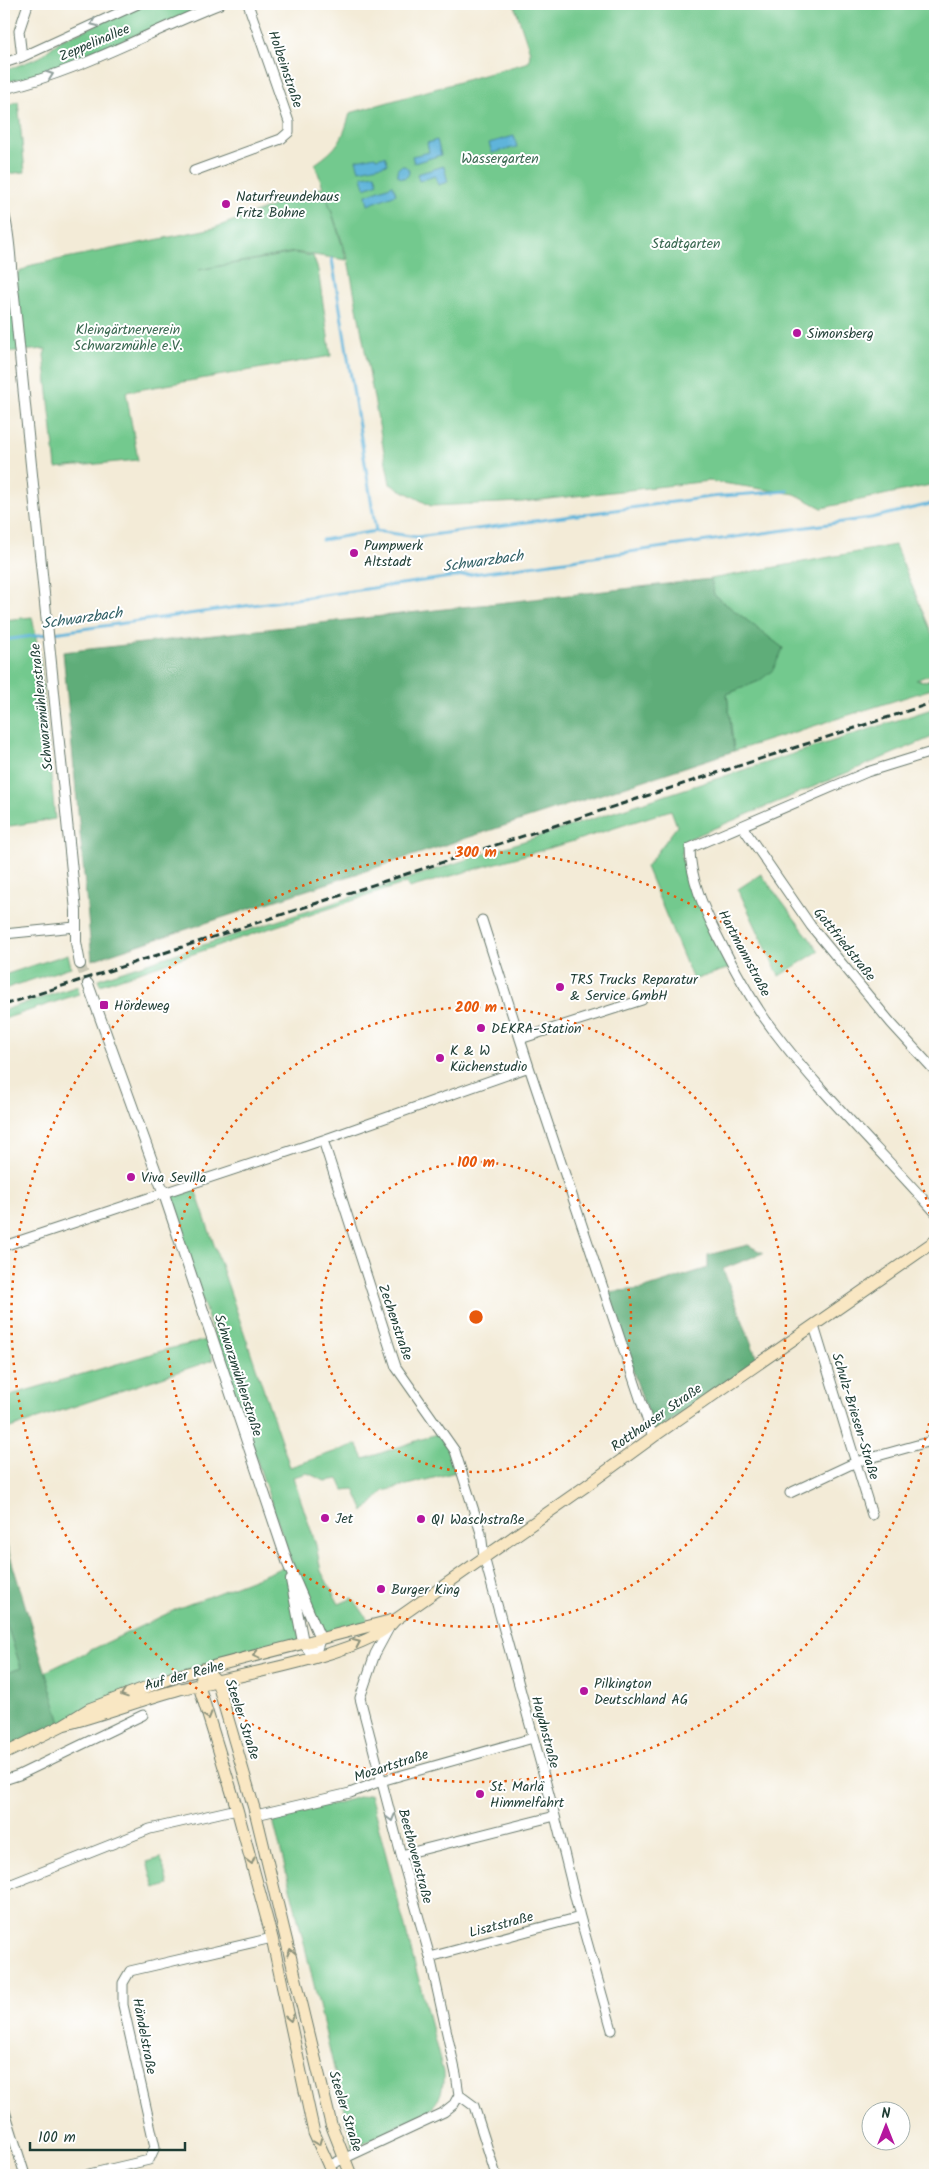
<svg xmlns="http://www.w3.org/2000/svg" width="939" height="2179" font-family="Kalam,sans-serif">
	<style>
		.green { fill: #73c98e; stroke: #498361 }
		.forest { fill: #5ead79; stroke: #3e7556 }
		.water { fill: #5eb4da; stroke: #3e7887 }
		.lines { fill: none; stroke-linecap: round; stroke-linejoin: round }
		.stream { stroke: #5eb4da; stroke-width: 3 }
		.tertiary-tunnel { stroke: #c9c8b6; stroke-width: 10; stroke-dasharray: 10 5; stroke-linecap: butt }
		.minor-casing { stroke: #697a6d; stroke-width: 11 }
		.tertiary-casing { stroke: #697a6d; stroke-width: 12 }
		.secondary-casing { stroke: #697a6d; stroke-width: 13 }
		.minor { stroke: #fff; stroke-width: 9 }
		.tertiary { stroke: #fff; stroke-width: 10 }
		.secondary { stroke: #f9e7c3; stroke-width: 11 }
		.rail { stroke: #1f3d34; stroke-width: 3; stroke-dasharray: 8 4; stroke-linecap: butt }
		.oneway { stroke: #8f9e9a }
		.oneway2 { stroke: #8c927c }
		.ring { fill: none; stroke: #e8590c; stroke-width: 2.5; stroke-dasharray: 2.5 5 }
		.poi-dot { fill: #b5179e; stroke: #fff; stroke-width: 2 }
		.labels { text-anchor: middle; stroke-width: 4; stroke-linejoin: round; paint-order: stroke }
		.street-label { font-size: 14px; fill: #1f3d34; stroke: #fff }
		.park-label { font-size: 14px; fill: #38674f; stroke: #fff }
		.poi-label { font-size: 14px; fill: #1f3d34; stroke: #fff; text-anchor: start }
		.water-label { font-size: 15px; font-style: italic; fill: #326166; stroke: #fff }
		.centre { fill: #e8590c; stroke: #fff; stroke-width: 2.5 }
		.ring-label { font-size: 15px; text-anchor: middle; font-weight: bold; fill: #e8590c; stroke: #fff; stroke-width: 4; stroke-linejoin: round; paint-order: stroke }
	</style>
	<rect width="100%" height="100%" fill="#fff"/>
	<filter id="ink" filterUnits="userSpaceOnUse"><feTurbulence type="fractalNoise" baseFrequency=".02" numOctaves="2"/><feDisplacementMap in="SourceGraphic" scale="10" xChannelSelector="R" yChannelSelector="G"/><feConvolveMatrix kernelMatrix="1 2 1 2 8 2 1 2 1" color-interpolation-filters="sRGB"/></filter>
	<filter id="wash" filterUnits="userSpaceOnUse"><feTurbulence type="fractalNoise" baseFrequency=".0096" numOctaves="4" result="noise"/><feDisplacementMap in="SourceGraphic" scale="20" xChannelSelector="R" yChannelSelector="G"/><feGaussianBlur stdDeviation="1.12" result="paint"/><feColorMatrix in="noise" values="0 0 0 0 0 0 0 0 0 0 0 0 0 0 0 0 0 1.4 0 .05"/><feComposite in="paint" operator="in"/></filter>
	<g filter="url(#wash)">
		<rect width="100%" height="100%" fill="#f3ebd7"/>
		<path class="green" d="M145,4H210L41,75L4,82V71L40,57L61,40Z
			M514,4H935V484L822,508L795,494L709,481L522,502L431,506L390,484L348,259L326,195L347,260L294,252L198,270L294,253L313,256L318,270L331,356L126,392L138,460L56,468L44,355L46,349L4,352V281L32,265L214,228L323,187L315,164C338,148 343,139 350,113L529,62L530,52Z
			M18,101L25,172L5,174L4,108Z
			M895,545L935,641V673L916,680L926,681L935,678V688L734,751L727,694L759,681L783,648L714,595L711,579Z
			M32,617L40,658L55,819L4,827V620Z
			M935,708V736L686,840L681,857L730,968L693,980L646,867L677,826L671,810L574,841L409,888L406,883L100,985L98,979Z
			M761,874L819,951L779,976L738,889Z
			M68,954L71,967L4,989V975Z
			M78,986L79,994L4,1019V1010Z
			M194,1186L290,1467L357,1444L364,1459L439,1433L453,1453L460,1471L384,1491L364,1512L354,1489L344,1490L339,1479L325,1481L307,1473L293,1477L316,1545L321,1571L339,1604L353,1598L371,1624L321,1636L296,1575L166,1195Z
			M207,1340L213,1360L4,1430V1397L168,1349Z
			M287,1566L301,1641L175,1675L61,1723L45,1672L179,1608Z
			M4,1616L21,1668L4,1674Z
			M370,1794L443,2072C444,2088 441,2100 428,2111L353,2148L304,1943L273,1820Z
			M161,1858L168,1885L155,1889L147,1862Z"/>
		<path class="forest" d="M711,579L714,595L783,648L773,670L759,681L727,694L734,751L92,960L63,652Z
			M748,1245L763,1253L723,1269L758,1361L654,1433L606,1292L642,1289L708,1268V1255Z
			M4,1536L61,1723L4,1752V1674L21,1668L4,1616Z"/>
		<path class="water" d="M514,136L517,147L492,153L489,143Z
			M437,140L441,155L414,163L412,156L429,152L427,143Z
			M375,156L376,158L385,156L388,164L359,170L356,160Z
			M444,166L448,182L438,185L435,176L419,181L417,174Z
			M397 172a6 6 0 1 1 12 0a6 6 0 1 1-12 0Z
			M375,174L378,183L365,188L362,176Z
			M393,185L396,194L368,205L366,195Z"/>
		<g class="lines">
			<path class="stream" d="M332,259L376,531
				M322,540L376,531L417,537L710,497L788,491
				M4,640L871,518L935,503"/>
		</g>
	</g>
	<g filter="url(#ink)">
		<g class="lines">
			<path class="tertiary-tunnel" d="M80,964L88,984"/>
			<g class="minor-casing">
				<path id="minor" d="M22,57L19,31L28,4
					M4,63L22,57L138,4
					M4,89C79,72 148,32 220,4
					M194,171L281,139L289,132V122L248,4
					M935,751L867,772L690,848C690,878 704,909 717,935C733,967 751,1001 773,1030C822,1095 881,1151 935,1212
					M742,826L811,926L891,1023L935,1071
					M482,920L529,1067L653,1437
					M4,934L75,927
					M520,1039L642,1000
					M323,1140L396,1367L455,1451L481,1533L484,1557L555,1816L580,1917L612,2030
					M4,1246L323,1140L529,1067
					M814,1326L872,1515
					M790,1493L856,1462L935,1440
					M4,1780L19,1775L143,1715
					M256,1815L350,1793L381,1781L533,1738
					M401,1855L555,1816
					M4,1887L150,1829L237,1809
					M430,1957L580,1917
					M459,2095L474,2106L496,2175
					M4,2108L25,2175
					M328,2166L444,2112L454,2104L459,2095L456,2074L430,1957L401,1855L360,1698L375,1654L389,1628
					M89,2174L149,2160L155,2147L123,2005V1983L130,1971L272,1938"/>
			</g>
			<g class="tertiary-casing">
				<path id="tertiary" d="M4,214C11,241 10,269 14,296L76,911V942L80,964
					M88,984L164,1194L288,1564L320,1638L314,1657
					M291,1580L303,1642L314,1657"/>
			</g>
			<g class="secondary-casing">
				<path id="secondary" d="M204,1669L217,1681L256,1815L331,2124L351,2175
					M201,1680L199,1686L237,1809L272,1938L314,2133L333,2175
					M63,1725C102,1715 140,1700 180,1689C225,1678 370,1654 395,1620L586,1486L653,1437L935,1241
					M4,1754L63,1725L89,1709L176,1676L393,1620"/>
			</g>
			<use href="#minor" class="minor"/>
			<use href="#tertiary" class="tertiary"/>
			<use href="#secondary" class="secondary"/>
			<path class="rail" d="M4,1005L935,702"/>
		</g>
		<defs><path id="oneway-chevron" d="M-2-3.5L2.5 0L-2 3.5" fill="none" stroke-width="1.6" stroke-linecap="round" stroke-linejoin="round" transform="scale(1.25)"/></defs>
		<g class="oneway">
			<use href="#oneway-chevron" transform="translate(94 23) rotate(156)"/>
			<use href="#oneway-chevron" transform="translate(50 75) rotate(-20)"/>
			<use href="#oneway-chevron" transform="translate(391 1818) rotate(75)"/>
		</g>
		<g class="oneway2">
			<use href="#oneway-chevron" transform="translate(357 1643) rotate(-25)"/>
			<use href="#oneway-chevron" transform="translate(256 1655) rotate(166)"/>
			<use href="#oneway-chevron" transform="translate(124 1694) rotate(161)"/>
			<use href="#oneway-chevron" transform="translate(208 1716) rotate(73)"/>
			<use href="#oneway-chevron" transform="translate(251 1861) rotate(75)"/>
			<use href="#oneway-chevron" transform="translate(291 1952) rotate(-104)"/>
			<use href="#oneway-chevron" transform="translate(290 2018) rotate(78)"/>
			<use href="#oneway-chevron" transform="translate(318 2142) rotate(69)"/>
		</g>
	</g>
	<g class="ring">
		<circle cx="476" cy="1317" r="155"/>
		<circle cx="476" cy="1317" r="310"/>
		<path d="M935 1394A465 465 0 1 1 935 1240"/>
	</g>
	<g class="poi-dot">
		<circle cx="226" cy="204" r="5"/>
		<circle cx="797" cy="333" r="5"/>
		<circle cx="354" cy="553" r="5"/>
		<circle cx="560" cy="987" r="5"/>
		<rect x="99" y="1000" width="10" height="10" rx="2.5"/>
		<circle cx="481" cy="1028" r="5"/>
		<circle cx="440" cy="1058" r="5"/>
		<circle cx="131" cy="1177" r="5"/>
		<circle cx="325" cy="1518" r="5"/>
		<circle cx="421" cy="1519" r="5"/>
		<circle cx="381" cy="1589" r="5"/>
		<circle cx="584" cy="1691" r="5"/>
		<circle cx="480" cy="1794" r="5"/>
	</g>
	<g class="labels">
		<g class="street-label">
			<text transform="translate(94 42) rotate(-23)" y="5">Zeppelinallee</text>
			<text transform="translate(286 69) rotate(71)" y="5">Holbeinstraße</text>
			<text transform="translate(41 707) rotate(-96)" y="5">Schwarzmühlenstraße</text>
			<text transform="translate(845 944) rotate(51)" y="5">Gottfriedstraße</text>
			<text transform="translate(745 953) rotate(62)" y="5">Hartmannstraße</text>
			<text transform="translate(396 1322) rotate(71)" y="5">Zechenstraße</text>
			<text transform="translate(239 1375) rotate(72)" y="5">Schwarzmühlenstraße</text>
			<text transform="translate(856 1416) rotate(73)" y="5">Schulz-Briesen-Straße</text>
			<text transform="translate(656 1417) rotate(-35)" y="5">Rotthauser Straße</text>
			<text transform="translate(184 1675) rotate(-15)" y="5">Auf der Reihe</text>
			<text transform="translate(243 1719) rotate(72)" y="5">Steeler Straße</text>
			<text transform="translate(546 1732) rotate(75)" y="5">Haydnstraße</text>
			<text transform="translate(391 1765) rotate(-18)" y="5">Mozartstraße</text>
			<text transform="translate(416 1856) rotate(75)" y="5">Beethovenstraße</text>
			<text transform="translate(501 1924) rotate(-15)" y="5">Lisztstraße</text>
			<text transform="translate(145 2036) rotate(79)" y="5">Händelstraße</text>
			<text transform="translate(346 2111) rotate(73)" y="5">Steeler Straße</text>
		</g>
		<g class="park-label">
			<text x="500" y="163">Wassergarten</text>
			<text x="686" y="248">Stadtgarten</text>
			<text x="128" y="334">Kleingärtnerverein<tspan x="128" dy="16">Schwarzmühle e.V.</tspan></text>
		</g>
		<g class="poi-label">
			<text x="236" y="201">Naturfreundehaus<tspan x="236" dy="16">Fritz Bohne</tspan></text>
			<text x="807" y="338">Simonsberg</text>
			<text x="364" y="550">Pumpwerk<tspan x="364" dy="16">Altstadt</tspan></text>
			<text x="570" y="984">TRS Trucks Reparatur<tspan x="570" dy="16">&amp; Service GmbH</tspan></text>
			<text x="114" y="1010">Hördeweg</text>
			<text x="491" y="1033">DEKRA-Station</text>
			<text x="450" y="1055">K &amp; W<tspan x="450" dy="16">Küchenstudio</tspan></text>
			<text x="141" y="1182">Viva Sevilla</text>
			<text x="335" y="1523">Jet</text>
			<text x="431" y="1524">Q1 Waschstraße</text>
			<text x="391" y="1594">Burger King</text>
			<text x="594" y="1688">Pilkington<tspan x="594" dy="16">Deutschland AG</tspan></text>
			<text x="490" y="1791">St. Marlä<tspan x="490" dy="16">Himmelfahrt</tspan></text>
		</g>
		<g class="water-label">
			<text transform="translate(483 561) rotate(-8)" y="5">Schwarzbach</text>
			<text transform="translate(82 618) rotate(-8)" y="5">Schwarzbach</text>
		</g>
	</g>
	<circle cx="476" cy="1317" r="8" class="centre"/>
	<g class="ring-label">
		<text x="476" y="857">300 m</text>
		<text x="476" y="1012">200 m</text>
		<text x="476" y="1167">100 m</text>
	</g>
	<rect width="939" height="2179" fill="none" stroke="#fff" stroke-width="20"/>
	<g transform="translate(886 2126)"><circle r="24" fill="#ffffff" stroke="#a5b1ae"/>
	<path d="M0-4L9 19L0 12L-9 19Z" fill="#b5179e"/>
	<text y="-8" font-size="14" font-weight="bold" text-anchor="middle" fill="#1f3d34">N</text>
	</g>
	<path d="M30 2142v8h155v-8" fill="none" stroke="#1f3d34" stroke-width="2.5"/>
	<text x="38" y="2142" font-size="15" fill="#1f3d34" stroke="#ffffff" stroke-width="4" paint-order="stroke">100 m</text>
</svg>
